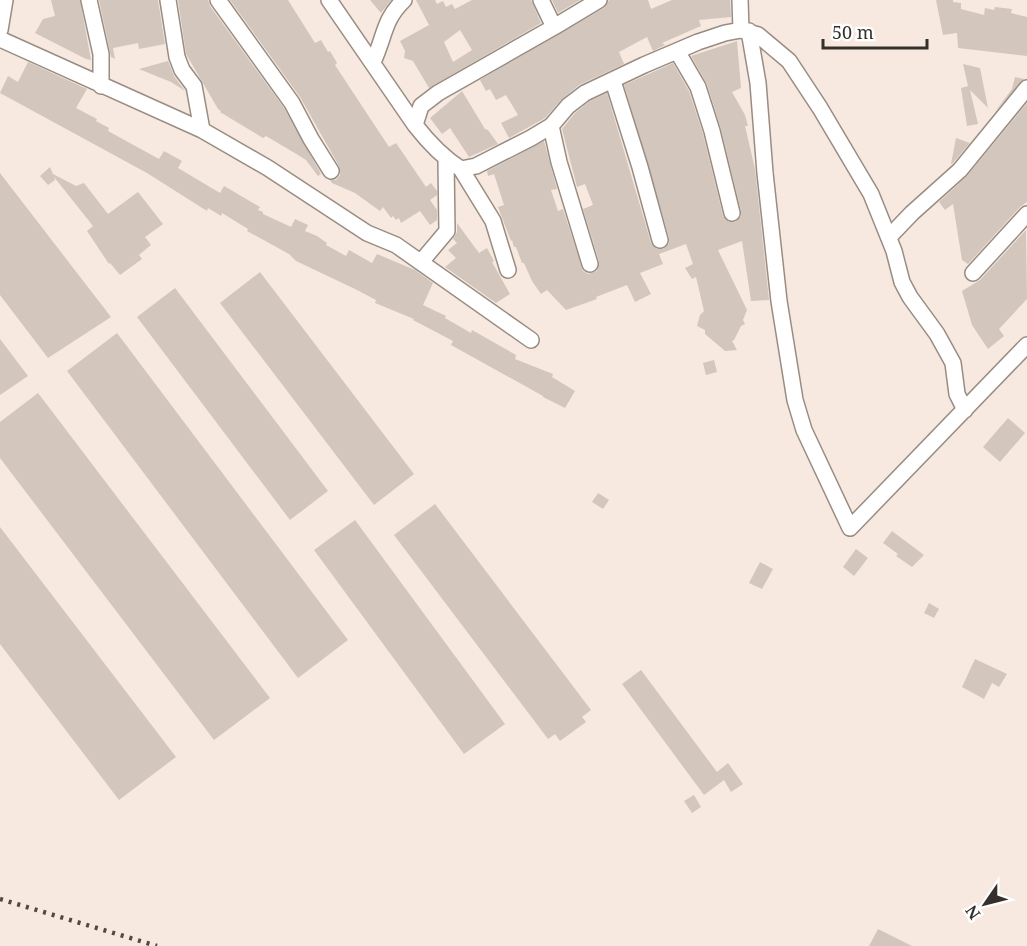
<svg xmlns="http://www.w3.org/2000/svg" width="1027" height="946" font-family="'Noto Serif',serif">
	<style>
		.building { fill: #d3c6bc; fill-rule: evenodd }
		.lines { fill: none; stroke-linecap: round; stroke-linejoin: round }
		.street-casing { stroke: #998d83; stroke-width: 18 }
		.street { stroke: #fff; stroke-width: 15 }
		.rail { stroke: #4f4944; stroke-width: 4.5; stroke-dasharray: 3 6; stroke-linecap: butt }
	</style>
	<rect width="100%" height="100%" fill="#f7e9df"/>
	<path class="building" d="M51,0H80L91,60L86,59L35,33L43,19L55,16Z
		M99,0H158L165,44L139,49L138,43L113,48L115,59L111,57Z
		M178,0H208L210,6L284,108L321,174L318,176L306,160L298,155L266,136L263,138L220,112L221,111L218,109L186,54Z
		M230,0H288L315,43L321,40L328,52L330,51L337,63L335,65L389,147L396,143L426,187L431,183L437,191V195L430,200L437,210V220L430,225L420,211L401,223L399,218L396,220L393,216L391,218L383,207L380,211L355,193L332,183L330,180H336L340,175L339,166L300,97Z
		M370,0H391L381,13Z
		M416,0H435L437,4L443,1L446,7L452,4L455,9L472,0H531L541,23L429,88L413,61L404,58L405,51L400,41L429,25ZM460,30L472,50L453,62L444,42Z
		M552,0H580L558,13Z
		M609,0H648L651,9L672,0H730L731,17L699,20L701,26L662,43L665,45L653,51L647,37L619,52L624,64L579,85L561,100L545,118L509,138L501,123L518,115L506,95L496,100L490,89L486,91L480,80L604,8Z
		M936,0H953V2L961,3V9L984,15L985,8L994,10L995,7L1012,9L1011,13L1027,17V56L958,48L957,33L943,35Z
		M737,41L741,88L732,92L745,115L748,126H745L755,169L769,300L751,301L742,241L718,250L747,310L743,320L745,324L741,326L734,340L732,341L737,350L725,351L705,334V330L697,326L700,315L704,311L696,277L692,279L685,268L693,264L686,244L659,254L663,264L640,273L651,294L635,302L627,285L596,297L597,299L566,310L547,290L541,294L532,281L524,263H522L516,247H514L512,240L511,241L498,207L504,205L494,174L488,176L487,171L544,141L557,189L551,190L558,211L563,209L583,271L588,274L597,271L599,261L583,209L593,205L585,184L577,187L562,129L575,113L590,101L607,93L651,243L657,249H663L669,243V237L624,85L673,63L689,91L703,134L723,216L729,222H735L741,216V211L721,129L707,84L691,56Z
		M168,61L174,76L185,91L171,82L139,69Z
		M28,62L87,89L76,108L97,119L96,121L109,128L108,131L159,159L164,151L182,161L178,168L220,193L224,186L231,190L260,207L258,210L263,212V214L291,227L295,219L308,225L305,231L317,236L327,243L326,245L346,256L349,250L372,263L377,254L415,270L433,283L423,305L446,316L445,318L471,333L472,330L516,355L515,359L553,374L552,377L575,391L565,408L543,397V396L451,345L453,341L413,320L414,319L375,303L376,300L355,289L296,261L289,254L247,231L248,229L222,213L221,216L208,208L207,211L147,173L0,93L8,76L18,82Z
		M963,64L980,68L988,108L970,90L978,124L967,126L961,88L968,86Z
		M1015,77L1024,79L994,113L1012,89Z
		M462,91L485,129L488,130L498,144L469,157L450,128L442,134L430,118Z
		M1027,103V202L1020,207L968,264L962,260L953,204L945,210L939,202L967,176Z
		M956,138L970,143L952,164H951Z
		M50,167L53,174L76,186L84,183L108,214L138,192L163,224L145,237L151,245L139,255L142,259L120,275L110,263L109,264L87,231L93,226L54,177L55,180L48,185L40,176Z
		M0,173L111,317L48,358L0,295Z
		M457,223L479,253L487,248L494,261L492,262L510,294L496,303L445,267L456,258L448,250L457,243L453,239L457,232Z
		M1026,230L1027,299L999,329L1004,336L988,349L972,325L962,291L980,280Z
		M260,272L414,474L374,505L220,303Z
		M175,288L328,491L290,520L137,317Z
		M117,333L348,640L298,678L67,371Z
		M0,339L28,376L0,395Z
		M714,360L717,372L706,375L703,363Z
		M38,393L270,698L214,740L0,458V422Z
		M1008,418L1025,433L1000,462L983,447Z
		M598,493L609,500L603,509L592,502Z
		M435,504L591,710L582,717L586,722L560,741L555,734L548,739L394,535Z
		M355,520L505,724L464,754L314,550Z
		M0,527L176,757L119,800L0,644Z
		M892,531L924,555L912,567L896,556L898,554L883,543Z
		M856,549L868,558L854,576L843,567Z
		M760,562L773,569L762,589L749,583Z
		M929,603L939,609L934,618L924,613Z
		M975,659L1007,674L999,687L992,683L984,699L962,687Z
		M641,670L717,772L728,763L743,784L731,792L724,780L704,795L622,684Z
		M694,795L701,807L692,813L684,801Z
		M878,929L912,946H869Z"/>
	<g class="lines">
		<g class="street-casing">
			<path id="street" d="M89,0L101,54V86
				M168,0L177,57L182,70L194,86L202,130
				M218,0L292,103L311,139L331,171
				M329,0L415,125C429,143 442,157 461,169L476,166L531,138L551,126L568,106L585,93L644,65L698,42L725,33L741,30L758,35L789,61L820,108L871,194L894,251L902,282L910,297L937,334L953,363L957,394L965,410
				M740,0L741,30
				M554,27L599,0
				M0,30L5,0
				M749,31L758,83L765,173L779,301L795,400L804,430L850,528L1027,345
				M0,39L202,130L268,168L367,233L396,245L531,340
				M677,51L698,87L712,131L732,213
				M373,62C385,37 383,20 404,0
				M613,81L640,167L660,240
				M415,125L421,106L438,93L554,27L541,0
				M551,126L559,162L590,264
				M461,169L493,221L508,270
				M889,237L912,213L960,170L1027,88
				M421,262L447,231L446,160
				M973,273L1027,214"/>
		</g>
		<use href="#street" class="street"/>
		<path class="rail" d="M0,899L157,946"/>
	</g>
	<g transform="translate(985 904) rotate(235)" stroke="#ffffff" stroke-width="4.5" paint-order="stroke">
	<path d="M0-4.5L10 22L0 15L-10 22Z" fill="#35302c"/>
	<text y="-9" font-size="16" font-weight="bold" text-anchor="middle" fill="#35302c">N</text>
	</g>
	<path d="M823 39v9h104v-9" fill="none" stroke="#35302c" stroke-width="3"/>
	<text x="832" y="39" font-size="18" fill="#35302c" stroke="#ffffff" stroke-width="4.5" paint-order="stroke">50 m</text>
</svg>
